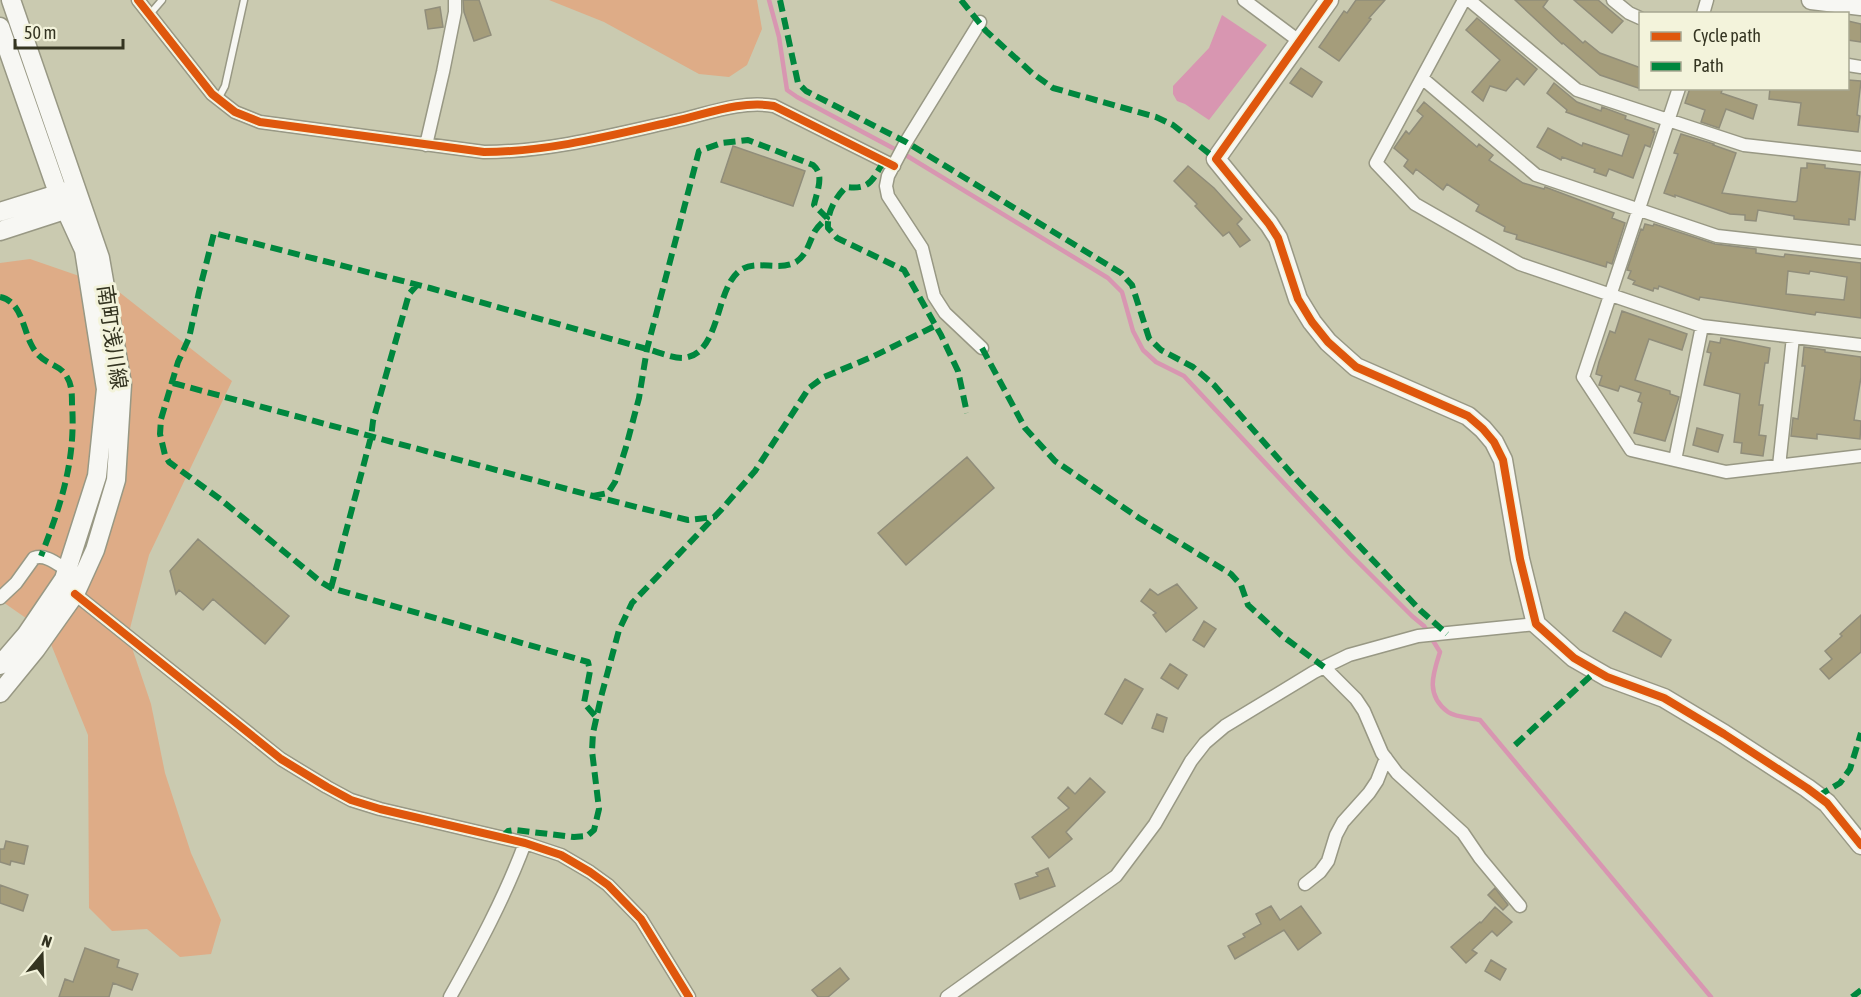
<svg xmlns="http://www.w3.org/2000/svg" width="1861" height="997" font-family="'Asap Condensed','Noto Sans JP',sans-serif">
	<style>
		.green { fill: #deac87 }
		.water { fill: #d896b1 }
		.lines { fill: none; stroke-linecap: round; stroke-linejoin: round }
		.stream { stroke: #d896b1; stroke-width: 4.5 }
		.building { fill: #a59d7b; stroke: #908d7a; stroke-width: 1.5; fill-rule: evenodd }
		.lane-casing { stroke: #989884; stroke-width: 9 }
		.street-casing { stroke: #989884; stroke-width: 15 }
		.secondary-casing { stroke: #989884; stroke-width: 21 }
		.lane { stroke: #f7f7f3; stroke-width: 6 }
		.street { stroke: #f7f7f3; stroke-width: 12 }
		.secondary { stroke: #f7f7f3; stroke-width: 18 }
		.quiet { stroke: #00873e; stroke-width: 6; stroke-dasharray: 12 6; stroke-linecap: butt }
		.cycleway-casing { stroke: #f3f3db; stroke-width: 11 }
		.cycleway { stroke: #df570d; stroke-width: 8 }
		.labels { text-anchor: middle; stroke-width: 6; stroke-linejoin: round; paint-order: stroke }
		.street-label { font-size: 21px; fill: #343421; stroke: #f3f3db }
	</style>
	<rect width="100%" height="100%" fill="#cacab0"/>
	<path class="green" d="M549,0H757L762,29L747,65L729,77L699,74L604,22Z
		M30,259L114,288L232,381L149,555L128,636L151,704L165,773L191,853L221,920L211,954L180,957L147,929L112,931L89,908L88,735L46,632L0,600V263Z"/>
	<path class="water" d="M1222,15L1267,45L1209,120L1185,104L1177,101L1173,94V86L1209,48Z"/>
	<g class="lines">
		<path class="stream" d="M769,0L779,37L787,90L797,97L904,154L1108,278L1122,292L1133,331L1143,350L1156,362L1184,376L1350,554L1412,616L1424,626L1440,652C1433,674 1425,695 1448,712C1455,717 1471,718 1480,720L1711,997"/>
	</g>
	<path class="building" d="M463,0H479L491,35L474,41L464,12Z
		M1356,0H1385L1369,18L1371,19L1339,61L1319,47L1344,11L1347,13Z
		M1515,0H1548L1543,7L1583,43L1585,41L1600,53L1641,68V89L1600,75L1563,43L1562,44Z
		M1574,0H1598L1623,21L1612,33Z
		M440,7L443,27L428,29L425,10Z
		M1477,18L1537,69L1524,85L1517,78L1506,91L1490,86L1483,101L1472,92L1500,60L1466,30Z
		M1848,21L1861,24V42L1848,40Z
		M1301,68L1322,82L1312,97L1290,83Z
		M1848,80L1861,81L1857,115L1860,116L1858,132L1798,125L1801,103L1769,99L1770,88H1848Z
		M1554,83L1577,102L1601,111L1602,107L1626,116L1625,119L1654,129L1653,132H1655L1650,147L1645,145L1633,178L1609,169L1606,176L1594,172L1595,169L1562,157L1561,160L1537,147L1548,128L1582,146L1583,143L1622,156L1629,135L1566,112L1567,110L1547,93Z
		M1690,88H1723L1721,93L1757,105L1753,119L1726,109L1719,128L1701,122L1705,110L1685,103Z
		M1424,102L1477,147L1479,144L1493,155L1489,160L1523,183L1544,189L1545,187L1614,213L1612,218L1625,223L1612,264L1607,262L1606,267L1516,239L1517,235L1504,231L1505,227L1476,211L1479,205L1447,184L1443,190L1416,169L1413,174L1404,166L1408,160L1394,148L1406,131L1409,134L1423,116L1417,111Z
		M1681,134L1714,144L1713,145L1736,153L1722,193L1795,202L1797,201L1801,168H1807V163L1825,165V168L1860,172L1855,220L1849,219V225L1794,219V216L1758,210L1756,221L1745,220V215L1730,214L1675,195V197L1664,193L1678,154L1674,153Z
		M733,146L805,171L793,206L721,182Z
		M1188,166L1214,188L1242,219L1237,224L1250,240L1240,247L1229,232L1223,236L1195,206L1197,204L1174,181Z
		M1645,224L1653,226L1654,224L1715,244L1756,249V253L1784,257L1785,254L1861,263V318L1816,312L1815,315L1700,297L1699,300L1659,286L1658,289L1654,288L1653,291L1633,284L1635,281L1628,278L1631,271L1627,270L1641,229L1643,230ZM1788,271L1809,274L1810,271L1847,277L1844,300L1786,294Z
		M1622,311L1687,334L1682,350L1649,339L1635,380L1670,391V394L1679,397L1665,441L1634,433L1642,403L1638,401L1641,393L1620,386L1618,391L1599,385L1602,376L1596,374L1599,362L1610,331L1615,333Z
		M1721,338L1770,348L1768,363H1765L1759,405H1763L1759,435L1766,436L1763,456L1741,453L1742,443L1734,442L1740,394L1704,385L1711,353L1707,352L1710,341L1720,343Z
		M1804,347L1825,350V352L1861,357V377L1854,420L1861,421L1860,439L1817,434V439L1791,436L1793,418L1798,419L1805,366H1802Z
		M1697,428L1723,435L1718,452L1693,445Z
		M967,457L994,488L906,565L878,533Z
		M198,539L289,616L265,644L213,599L203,610L179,590L176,594L170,571Z
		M1177,584L1197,608L1166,632L1153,615L1156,613L1141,601L1150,589L1158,595Z
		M1625,612L1671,640L1661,657L1613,631Z
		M1861,615V652L1829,679L1820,669L1832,659L1825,651L1842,636L1840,634Z
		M1204,621L1216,629L1204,647L1193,640Z
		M1170,664L1187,675L1178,689L1161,678Z
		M1125,679L1143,689L1122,724L1105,714Z
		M1157,714L1167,718L1163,732L1152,728Z
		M1090,778L1105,792L1066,832L1072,839L1049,858L1032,837L1069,808L1058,798L1068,787L1075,794Z
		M6,841L28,846L24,864L11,861L10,865L0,862V849H4Z
		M1048,868L1055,886L1020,899L1015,884L1038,876L1036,873Z
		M0,885L28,895L23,911L0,903Z
		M1495,888L1508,905L1503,910L1488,895Z
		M1271,906L1280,920L1301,906L1321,933L1298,950L1284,930L1235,959L1228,946L1245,937L1243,934L1261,924L1256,914Z
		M1495,907L1512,922L1497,936L1492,931L1472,950L1477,953L1466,963L1451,947L1480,922L1481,923Z
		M85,948L119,960L117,967L138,974L132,990L113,983L109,997H59L65,979L73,982Z
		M1491,960L1506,969L1500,980L1485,971Z
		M840,968L849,979L828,997H818L812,990Z"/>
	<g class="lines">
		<g class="lane-casing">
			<path id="lane" d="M150,14L162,0
				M218,99L225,86L244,0"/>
		</g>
		<g class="street-casing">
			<path id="street" d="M138,0L212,94L235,112L260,122L484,152C548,152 613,135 675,121C707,114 741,100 774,106L894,166
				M1244,0L1299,41
				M1464,0L1376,163L1415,204L1520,264L1702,326L1861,345
				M1469,0L1577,90L1744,145L1861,158
				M1613,0L1629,13L1640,18
				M1703,14L1707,0
				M980,22L906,142L888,176L886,186L888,196L922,248L934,296L945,313L982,348
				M1848,65L1861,67
				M1422,78L1536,175L1717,236L1861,252
				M1679,88L1583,377L1631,450L1726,472L1861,456
				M426,145L443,72L455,12V0
				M1675,460L1702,326
				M1779,466L1793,337
				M75,594L281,759L327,787L351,800L380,809L525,843L561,855L590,872L608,885L641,919L689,997
				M0,598L16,583L34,558C46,554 57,564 67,570
				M1324,667L1356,699L1364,711L1382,753L1397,773L1463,833L1480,858L1520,906
				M1305,884L1320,872L1328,861L1336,835L1343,822L1369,793L1377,781L1386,758
				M450,997C478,947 505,897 525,843
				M947,997L1116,876L1155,824L1191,761L1205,743L1225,726L1314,672L1349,655L1418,636L1536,624"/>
		</g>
		<g class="secondary-casing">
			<path id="secondary" d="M1329,0L1216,159L1269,224L1278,238L1298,299L1312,322L1328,342L1356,367L1468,416L1483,429L1494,442L1503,460L1520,559L1536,624L1574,658L1607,677L1664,698L1724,734L1807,788L1827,803L1861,845
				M1811,0L1861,6
				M0,27L58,193L84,250L106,389L97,476L64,579L26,635L0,665
				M0,212L70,190
				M0,231L77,206
				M0,693L36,649L75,594L95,550L116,480L122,384L100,258L11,0"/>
		</g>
		<use href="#lane" class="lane"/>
		<use href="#street" class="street"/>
		<use href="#secondary" class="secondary"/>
		<path class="quiet" d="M780,0L798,83L806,91L906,142L1121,273L1132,285L1149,338L1161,350L1193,367L1214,385L1297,480L1420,610L1447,634
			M961,0L986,31L1032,73L1053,88L1156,117L1173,125L1216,159
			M884,161C872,180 871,190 846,187C835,198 827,212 828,228L837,238L904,270L941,335L958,371L967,413
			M0,297C21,301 23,328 31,344C42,367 58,361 67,377C72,385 72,395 72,404C76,460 61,505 41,556
			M982,348L1025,428L1055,461L1139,518L1231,574L1241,585L1248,605L1281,635L1324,667
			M173,383L593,496L688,520L715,517
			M593,496L608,493L615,482L626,447L639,398L647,349L699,151L722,143L748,140L813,165C825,175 817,191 814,205L827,218C823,222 818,226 815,231C809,242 807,255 796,262C778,272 754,258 738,272C715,292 720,355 683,358C672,358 658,352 647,349L430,288L214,233L199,292L189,338L178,362L161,419L160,434L165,455L169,462L220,499L321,582L331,588L588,662L590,671L584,703L596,717
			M331,588L371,437L373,421L409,294L417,285
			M1515,745L1596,671
			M1818,796L1840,783L1850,769L1861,733
			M502,837L508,831L515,830L574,837L587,836L594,830L599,809L592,751L593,733L601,697L619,630L632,603L721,510L755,471L809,388L824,377L874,356L935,326
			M1852,997L1861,990"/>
		<g class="cycleway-casing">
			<path id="cycleway" d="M138,0L212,94L235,112L260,122L484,152C548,152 613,135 675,121C707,114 741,100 774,106L894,166
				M1329,0L1216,159L1269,224L1278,238L1298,299L1312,322L1328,342L1356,367L1468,416L1483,429L1494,442L1503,460L1520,559L1536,624L1574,658L1607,677L1664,698L1724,734L1807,788L1827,803L1861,845
				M75,594L281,759L327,787L351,800L380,809L525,843L561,855L590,872L608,885L641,919L689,997"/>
		</g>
		<use href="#cycleway" class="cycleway"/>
	</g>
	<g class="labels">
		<g class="street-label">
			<text transform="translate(112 337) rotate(82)" y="7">南町浅川線</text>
		</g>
	</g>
	<rect x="1639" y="12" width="210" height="78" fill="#f3f3db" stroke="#a7a791" stroke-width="1.5"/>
	<rect x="1651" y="32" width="30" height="9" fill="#df570d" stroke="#a7a791" stroke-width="1.5"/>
	<text x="1693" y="42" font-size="18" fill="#343421">Cycle path</text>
	<rect x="1651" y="62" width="30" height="9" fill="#00873e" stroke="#a7a791" stroke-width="1.5"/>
	<text x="1693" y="72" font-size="18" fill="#343421">Path</text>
	<g transform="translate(42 955) rotate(19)" stroke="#f3f3db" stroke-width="4.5" paint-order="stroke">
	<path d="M0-4.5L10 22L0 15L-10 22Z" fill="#343421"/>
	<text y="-9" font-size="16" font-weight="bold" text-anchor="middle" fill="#343421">N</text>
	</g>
	<path d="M15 39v9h108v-9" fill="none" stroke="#343421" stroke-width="3"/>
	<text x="24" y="39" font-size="18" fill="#343421" stroke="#f3f3db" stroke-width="4.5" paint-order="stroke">50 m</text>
</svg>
